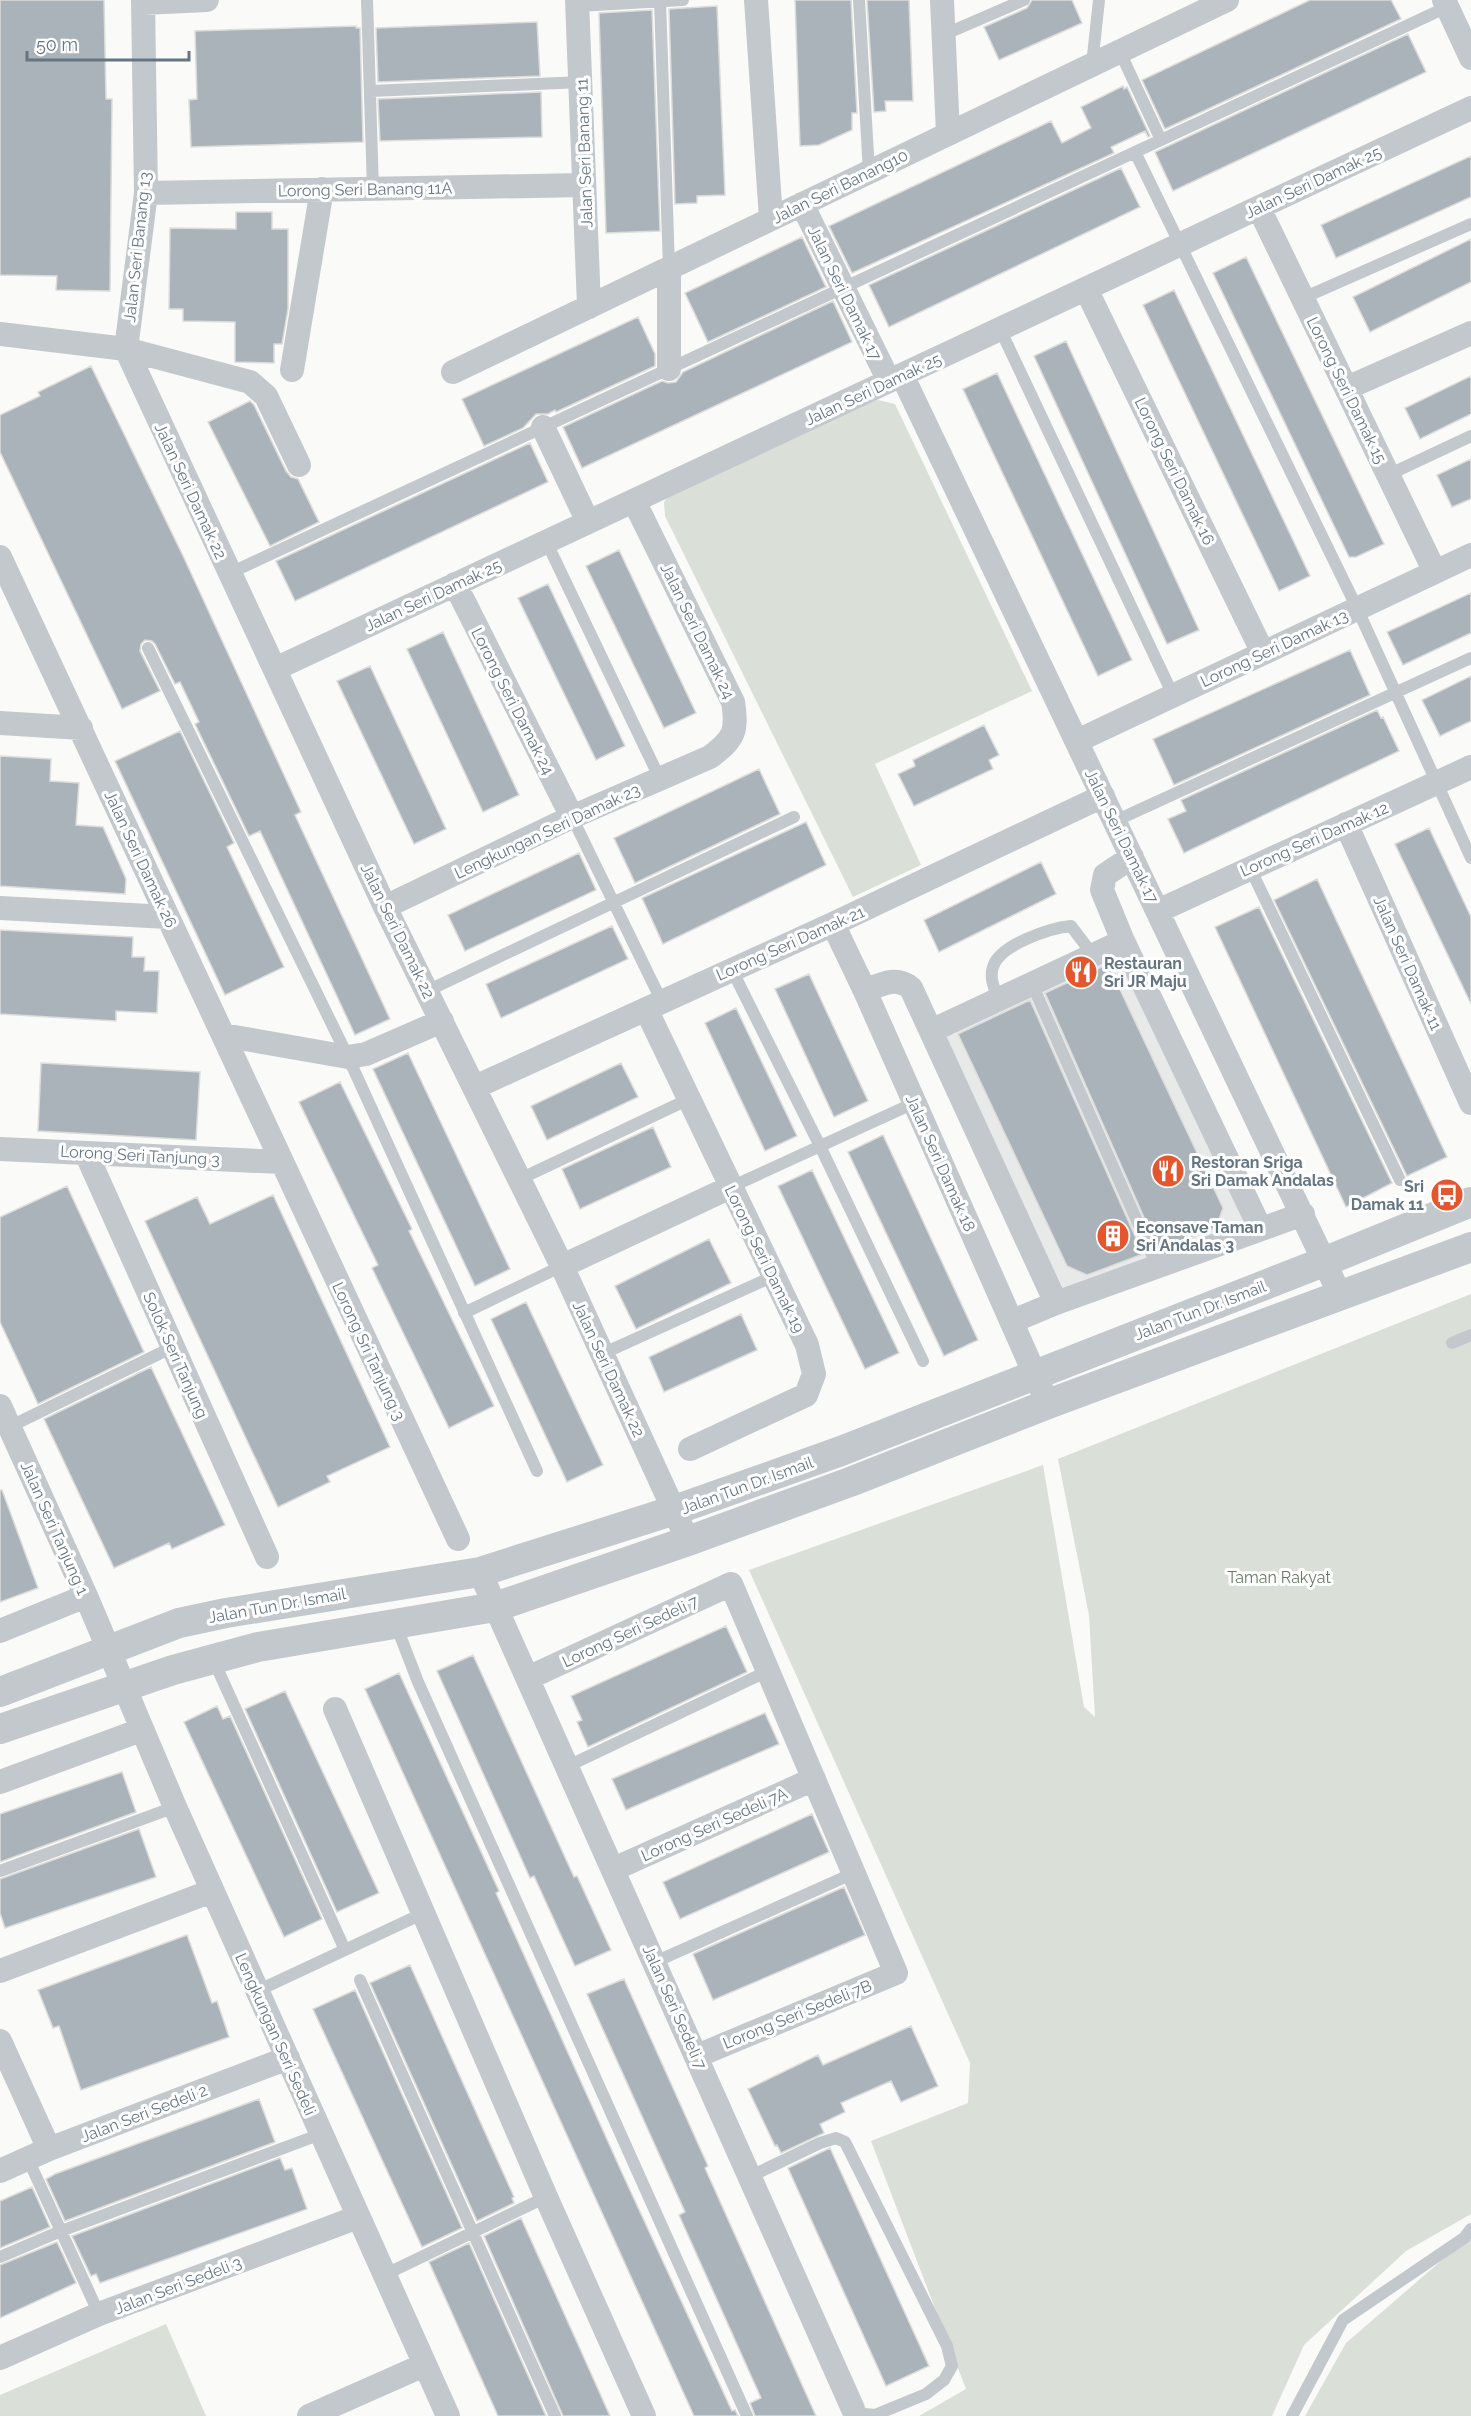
<svg xmlns="http://www.w3.org/2000/svg" width="1471" height="2416" font-family="Raleway,sans-serif">
	<style>
		.built { fill: #e8e9e9 }
		.green { fill: #dadfd7 }
		.building { fill: #aab3b9; stroke: #dcdcda; stroke-width: 1.5 }
		.lines { fill: none; stroke-linecap: round; stroke-linejoin: round }
		.service { stroke: #c3c8cc; stroke-width: 12 }
		.minor { stroke: #c3c8cc; stroke-width: 24 }
		.tertiary { stroke: #c3c8cc; stroke-width: 30 }
		.labels { text-anchor: middle; stroke-width: 6; stroke-linejoin: round; paint-order: stroke }
		.street-label { font-size: 16px; fill: #657683; stroke: #fff }
		.poi-label { font-size: 16px; font-weight: bold; fill: #657683; stroke: #fff; text-anchor: start }
		.park-label { font-size: 16px; fill: #687a64; stroke: #fff }
	</style>
	<rect width="100%" height="100%" fill="#fafaf8"/>
	<path class="built" d="M1119,950L1250,1224L1061,1291L943,1036Z"/>
	<path class="green" d="M878,400L895,404L1032,691L875,764L921,865L853,897L665,516L664,502L675,488L853,405Z
		M1471,1294V2214L1406,2251L1304,2345L1272,2416H919L966,2389L871,2141L968,2103L970,2063L749,1570L1043,1465L1084,1707L1095,1717L1089,1615L1058,1459Z
		M1471,2235V2416H1305L1346,2343Z
		M166,2324L206,2416H0V2395Z"/>
	<path class="building" d="M0,0H104L106,99H112L110,291L56,290L57,276L0,275Z
		M795,0H851L857,113H852V130L819,145L800,146Z
		M867,0H909L913,101H885L886,111L874,112Z
		M1032,0H1072L1082,23L999,60L984,27L1027,8Z
		M1310,0H1391L1401,19L1165,129L1142,80Z
		M717,6L725,195L697,196V203L675,204L669,9Z
		M652,10L660,231L606,233L599,13Z
		M537,22L540,76L378,82L376,28Z
		M356,26V28H360L363,142L191,147L189,100L197,99L195,31Z
		M1408,34L1426,72L1173,191L1155,152Z
		M1123,86L1124,89L1127,87L1150,136L1148,137L1145,131L1111,147L1114,153L852,273L829,226L1051,121L1062,143L1091,128L1081,107Z
		M541,92L542,137L380,141L378,99Z
		M1471,156V197L1336,258L1321,225Z
		M1121,168L1140,207L889,327L869,285Z
		M236,212H272V229H288V309L282,344H274V363L235,362V322L183,321V309H169L170,228L236,229Z
		M802,237L826,287L708,342L685,293Z
		M1471,239V282L1370,332L1353,297Z
		M1246,257L1384,544L1356,557H1349L1213,273Z
		M1174,290L1310,576L1279,591L1143,305Z
		M833,301L852,342L582,468L563,427L662,381L668,383L676,382L683,372Z
		M638,317L655,354V366L556,412L555,410L548,414H536L523,428L484,446L462,399Z
		M1066,341L1199,630L1167,644L1034,356Z
		M91,366L184,558L301,812L295,815L390,1019L355,1035L260,831L249,836L195,724L199,722L180,682L175,684L155,644L152,641L145,640L141,644L140,651L160,691L122,709L0,452V415L40,396L38,392Z
		M997,373L1132,660L1098,676L963,389Z
		M1471,376V414L1420,439L1405,408Z
		M250,401L254,405L286,471L291,477L298,479L319,522L270,546L208,422Z
		M530,443L548,482L295,601L276,561Z
		M1471,459V499L1452,507L1437,475Z
		M619,550L696,713L664,728L586,566Z
		M548,584L625,746L596,760L518,598Z
		M1471,593V633L1403,665L1387,632Z
		M443,632L519,795L483,812L407,649Z
		M1350,650L1370,695L1174,785L1153,739Z
		M370,666L446,829L414,844L337,681Z
		M1471,676V721L1440,736L1422,700Z
		M1377,710L1381,718L1383,717L1399,751L1184,853L1168,819L1186,811L1181,800Z
		M984,725L999,755L989,760L993,769L914,806L898,774L915,766L913,760Z
		M180,731L234,843L227,847L284,967L225,995L115,761Z
		M0,756L51,759L50,781L79,783L76,825L103,827L126,879L125,894L0,886Z
		M759,769L780,814L635,883L614,838Z
		M806,822L826,865L663,944L642,898Z
		M1429,828L1471,917V1004L1395,844Z
		M579,853L596,890L465,951L448,915Z
		M1041,862L1056,894L939,952L924,920Z
		M1317,879L1447,1157L1407,1176L1274,900Z
		M1259,907L1392,1183L1346,1207L1215,927Z
		M612,926L628,959L501,1018L486,984Z
		M0,930L133,937L132,957H145L144,971H159L157,1013L116,1011V1021L0,1014Z
		M1108,964L1223,1208L1216,1228L1158,1249L1045,993Z
		M809,974L868,1101L834,1117L775,989Z
		M1030,1000L1143,1254L1087,1275L1067,1266L958,1034Z
		M736,1008L797,1136L765,1151L705,1023Z
		M408,1053L510,1269L475,1286L373,1069Z
		M41,1063L200,1072L196,1140L38,1131Z
		M621,1063L638,1097L547,1140L531,1106Z
		M340,1082L412,1229L409,1231L494,1406L449,1428L372,1268L378,1265L299,1102Z
		M653,1127L671,1167L580,1209L562,1169Z
		M883,1135L978,1340L944,1356L848,1152Z
		M812,1170L899,1353L865,1369L778,1186Z
		M67,1186L144,1352L38,1404L0,1322V1217Z
		M273,1195L390,1447L327,1476L330,1482L278,1507L145,1221L197,1197L210,1224Z
		M709,1239L731,1283L636,1329L615,1286Z
		M526,1302L603,1465L567,1482L491,1319Z
		M741,1314L757,1350L664,1392L649,1357Z
		M151,1367L225,1525L172,1549L169,1543L114,1568L44,1419Z
		M0,1490H2L38,1588L0,1602Z
		M726,1626L747,1672L588,1747L577,1722L582,1720L571,1696Z
		M473,1655L574,1877L577,1876L611,1950L575,1966L534,1876L530,1878L437,1671Z
		M399,1673L499,1891L496,1893L623,2175L732,2411L735,2410L738,2416H694L365,1689Z
		M285,1691L379,1893L337,1912L245,1709Z
		M217,1706L223,1719L230,1716L322,1919L284,1937L184,1722Z
		M765,1713L779,1744L626,1810L612,1779Z
		M122,1772L136,1812L0,1862V1814Z
		M812,1814L829,1852L680,1919L663,1882Z
		M139,1829L156,1877L5,1928L0,1913V1879Z
		M844,1887L865,1935L713,2000L693,1954Z
		M187,1935L212,2003L217,2001L229,2037L81,2090L59,2026L53,2028L38,1990Z
		M410,1965L514,2197L512,2198L514,2203L477,2221L370,1983Z
		M624,1979L708,2166L705,2168L816,2416H755L750,2403L761,2398L679,2215L685,2212L587,1994Z
		M355,1990L462,2228L422,2247L313,2009Z
		M911,2026L938,2086L901,2102L891,2081L841,2103L845,2112L820,2124L824,2133L781,2153L777,2145L775,2146L748,2089L818,2055L823,2065Z
		M259,2099L275,2142L65,2221L46,2179L55,2174Z
		M830,2148L929,2366L886,2386L788,2168Z
		M280,2158L285,2170L292,2168L307,2209L100,2283L96,2274L91,2276L72,2236Z
		M32,2187L50,2227L0,2248V2201Z
		M521,2218L585,2360L610,2416H563L484,2236Z
		M57,2242L76,2283L0,2318V2265Z
		M469,2243L546,2416H498L447,2302L429,2262Z"/>
	<g class="lines">
		<path class="service" d="M367,0L373,189
			M660,0L669,268
			M859,0L869,172
			M578,6L683,0
			M943,35L1024,0
			M1120,52L1161,140
			M1092,65L1099,0
			M371,91L582,82
			M1135,152L1357,608L1471,858
			M1303,298L1471,224
			M1000,329L1173,695
			M1388,475L1471,436
			M546,541L660,779
			M230,573L1447,7
			M148,648L348,1057L537,1471
			M572,817L662,1002
			M1115,821L1471,658
			M1250,868L1400,1180
			M731,968L820,1146L923,1361
			M1032,984L1157,1266
			M427,991L794,817
			M998,1000C995,989 989,978 993,967C999,945 1050,928 1071,926L1093,955
			M520,1179L689,1099
			M731,1187L914,1103
			M464,1313L562,1266
			M1452,1343L1471,1335
			M602,1354L774,1276
			M9,1427L173,1347
			M396,1625L418,1682L747,2416
			M213,1659L345,1950
			M568,1766L768,1671
			M0,1871L175,1807
			M655,1962L854,1873
			M360,1980L555,2416
			M257,1991L424,1913
			M28,2159L99,2314
			M751,2176L820,2143L836,2138L845,2142L947,2346L952,2366L944,2380L926,2394L875,2415L865,2414L853,2409
			M0,2257L61,2231L321,2134
			M384,2275L546,2197
			M1292,2416L1343,2320L1464,2238L1471,2229"/>
		<path class="minor" d="M577,0L589,307
			M756,0L771,219
			M942,0L948,134
			M1444,0L1471,58
			M143,3L207,0
			M146,193L584,185
			M802,204L889,381
			M1259,208L1435,572
			M669,268V369
			M1086,289L1263,653
			M0,334L126,349L250,382L266,396L299,465
			M126,349L385,907L562,1266L688,1541
			M126,349L146,193L143,0
			M292,370L322,189
			M453,372L1227,0
			M902,375L1341,1297
			M1347,388L1471,333
			M543,427L588,522
			M0,557L458,1539
			M455,584L572,817
			M275,669L1471,108
			M0,723L81,728
			M1077,741L1471,555
			M1346,824L1471,1103
			M1132,857L1105,875L1102,890L1123,941L1260,1228
			M385,907L572,817L710,757C734,739 738,731 733,702L634,501
			M0,908L168,917
			M1158,911L1471,767
			M833,924L865,991L1048,1404
			M865,991C882,984 896,976 911,988L1056,1303
			M646,1009L807,1345L814,1374L806,1395L690,1449
			M931,1031L1123,941
			M223,1035L348,1057L366,1054L442,1021
			M475,1087L833,924L1103,796
			M0,1149L280,1162
			M86,1153L267,1557
			M562,1266L731,1187
			M1013,1321L1056,1303L1303,1214
			M0,1406L86,1596L175,1807L448,2416
			M480,1572L853,2409
			M0,1631L86,1596
			M528,1678L731,1584L896,1973L697,2056
			M335,1709L546,2197L644,2416
			M0,1782L141,1730
			M614,1869L814,1779
			M0,1971L212,1891
			M0,2041L49,2149
			M0,2171L49,2149L288,2058
			M0,2358L99,2314L358,2217
			M309,2416L424,2365"/>
		<path class="tertiary" d="M0,1692L179,1623L226,1613L480,1572L675,1510L841,1451L1326,1261L1471,1202
			M0,1729L173,1670L258,1647L495,1607L688,1541L850,1482L1048,1404L1471,1247"/>
	</g>
	<defs>
		<g id="restaurant-disc" transform="scale(1.725)"><circle r="9.5" fill="#e4572e" stroke="#fff"/><path d="M-5-6h1v4h1v-4h1v4h1v-4h1v5L-1.5 .5V6h-2V.5L-5-1ZM5-6V6H3V1.5H1.5Q1.5-4 5-6Z" fill="#fff"/></g>
		<g id="bus-disc" transform="scale(1.725)"><circle r="9.5" fill="#e4572e" stroke="#fff"/><path d="M-5-6H5V4H4V6H2V4H-2V6H-4V4H-5ZM-3.5-4V0h7V-4ZM-3.5 1.2v1.5H-2V1.2ZM2 1.2v1.5H3.5V1.2Z" fill="#fff"/></g>
		<g id="building-disc" transform="scale(1.725)"><circle r="9.5" fill="#e4572e" stroke="#fff"/><path d="M-4-6H4V6H1V3H-1V6H-4ZM-2.5-4.3h1.7v1.8h-1.7ZM.8-4.3h1.7v1.8H.8ZM-2.5-1h1.7V.8h-1.7ZM.8-1h1.7V.8H.8Z" fill="#fff"/></g>
	</defs>
	<g fill-rule="evenodd">
		<use href="#restaurant-disc" x="1081" y="972"/>
		<use href="#restaurant-disc" x="1168" y="1171"/>
		<use href="#bus-disc" x="1447" y="1195"/>
		<use href="#building-disc" x="1113" y="1236"/>
	</g>
	<g class="labels">
		<g class="street-label">
			<text transform="translate(584 153) rotate(-92)" y="6">Jalan Seri Banang 11</text>
			<text transform="translate(1313 182) rotate(-25)" y="6">Jalan Seri Damak 25</text>
			<text transform="translate(840 186) rotate(-26)" y="6">Jalan Seri Banang10</text>
			<text transform="translate(365 189) rotate(-1)" y="6">Lorong Seri Banang 11A</text>
			<text transform="translate(137 247) rotate(-84)" y="6">Jalan Seri Banang 13</text>
			<text transform="translate(845 293) rotate(64)" y="6">Jalan Seri Damak 17</text>
			<text transform="translate(873 389) rotate(-25)" y="6">Jalan Seri Damak 25</text>
			<text transform="translate(1347 390) rotate(64)" y="6">Lorong Seri Damak 15</text>
			<text transform="translate(1175 471) rotate(64)" y="6">Lorong Seri Damak 16</text>
			<text transform="translate(191 491) rotate(65)" y="6">Jalan Seri Damak 22</text>
			<text transform="translate(433 595) rotate(-25)" y="6">Jalan Seri Damak 25</text>
			<text transform="translate(698 631) rotate(64)" y="6">Jalan Seri Damak 24</text>
			<text transform="translate(1274 648) rotate(-25)" y="6">Lorong Seri Damak 13</text>
			<text transform="translate(513 701) rotate(63)" y="6">Lorong Seri Damak 24</text>
			<text transform="translate(547 831) rotate(-25)" y="6">Lengkungan Seri Damak 23</text>
			<text transform="translate(1122 836) rotate(64)" y="6">Jalan Seri Damak 17</text>
			<text transform="translate(1314 839) rotate(-24)" y="6">Lorong Seri Damak 12</text>
			<text transform="translate(141 859) rotate(65)" y="6">Jalan Seri Damak 26</text>
			<text transform="translate(398 931) rotate(64)" y="6">Jalan Seri Damak 22</text>
			<text transform="translate(790 943) rotate(-24)" y="6">Lorong Seri Damak 21</text>
			<text transform="translate(1408 963) rotate(66)" y="6">Jalan Seri Damak 11</text>
			<text transform="translate(140 1155) rotate(3)" y="6">Lorong Seri Tanjung 3</text>
			<text transform="translate(941 1163) rotate(66)" y="6">Jalan Seri Damak 18</text>
			<text transform="translate(765 1259) rotate(64)" y="6">Lorong Seri Damak 19</text>
			<text transform="translate(1200 1310) rotate(-21)" y="6">Jalan Tun Dr. Ismail</text>
			<text transform="translate(369 1351) rotate(65)" y="6">Lorong Sri Tanjung 3</text>
			<text transform="translate(176 1355) rotate(66)" y="6">Solok Seri Tanjung</text>
			<text transform="translate(609 1369) rotate(65)" y="6">Jalan Seri Damak 22</text>
			<text transform="translate(747 1485) rotate(-20)" y="6">Jalan Tun Dr. Ismail</text>
			<text transform="translate(55 1528) rotate(66)" y="6">Jalan Seri Tanjung 1</text>
			<text transform="translate(277 1605) rotate(-10)" y="6">Jalan Tun Dr. Ismail</text>
			<text transform="translate(630 1631) rotate(-25)" y="6">Lorong Seri Sedeli 7</text>
			<text transform="translate(714 1824) rotate(-24)" y="6">Lorong Seri Sedeli 7A</text>
			<text transform="translate(675 2007) rotate(66)" y="6">Jalan Seri Sedeli 7</text>
			<text transform="translate(797 2014) rotate(-22)" y="6">Lorong Seri Sedeli 7B</text>
			<text transform="translate(276 2034) rotate(66)" y="6">Lengkungan Seri Sedeli</text>
			<text transform="translate(144 2113) rotate(-21)" y="6">Jalan Seri Sedeli 2</text>
			<text transform="translate(178 2285) rotate(-21)" y="6">Jalan Seri Sedeli 3</text>
		</g>
		<g class="poi-label">
			<text x="1104" y="969">Restauran<tspan x="1104" dy="18">Sri JR Maju</tspan></text>
			<text x="1191" y="1168">Restoran Sriga<tspan x="1191" dy="18">Sri Damak Andalas</tspan></text>
			<text x="1424" y="1192" text-anchor="end">Sri<tspan x="1424" dy="18">Damak 11</tspan></text>
			<text x="1136" y="1233">Econsave Taman<tspan x="1136" dy="18">Sri Andalas 3</tspan></text>
		</g>
		<g class="park-label">
			<text x="1279" y="1583">Taman Rakyat</text>
		</g>
	</g>
	<path d="M27 51v9h162v-9" fill="none" stroke="#657683" stroke-width="3"/>
	<text x="36" y="51" font-size="18" fill="#657683" stroke="#ffffff" stroke-width="4.5" paint-order="stroke">50 m</text>
</svg>
